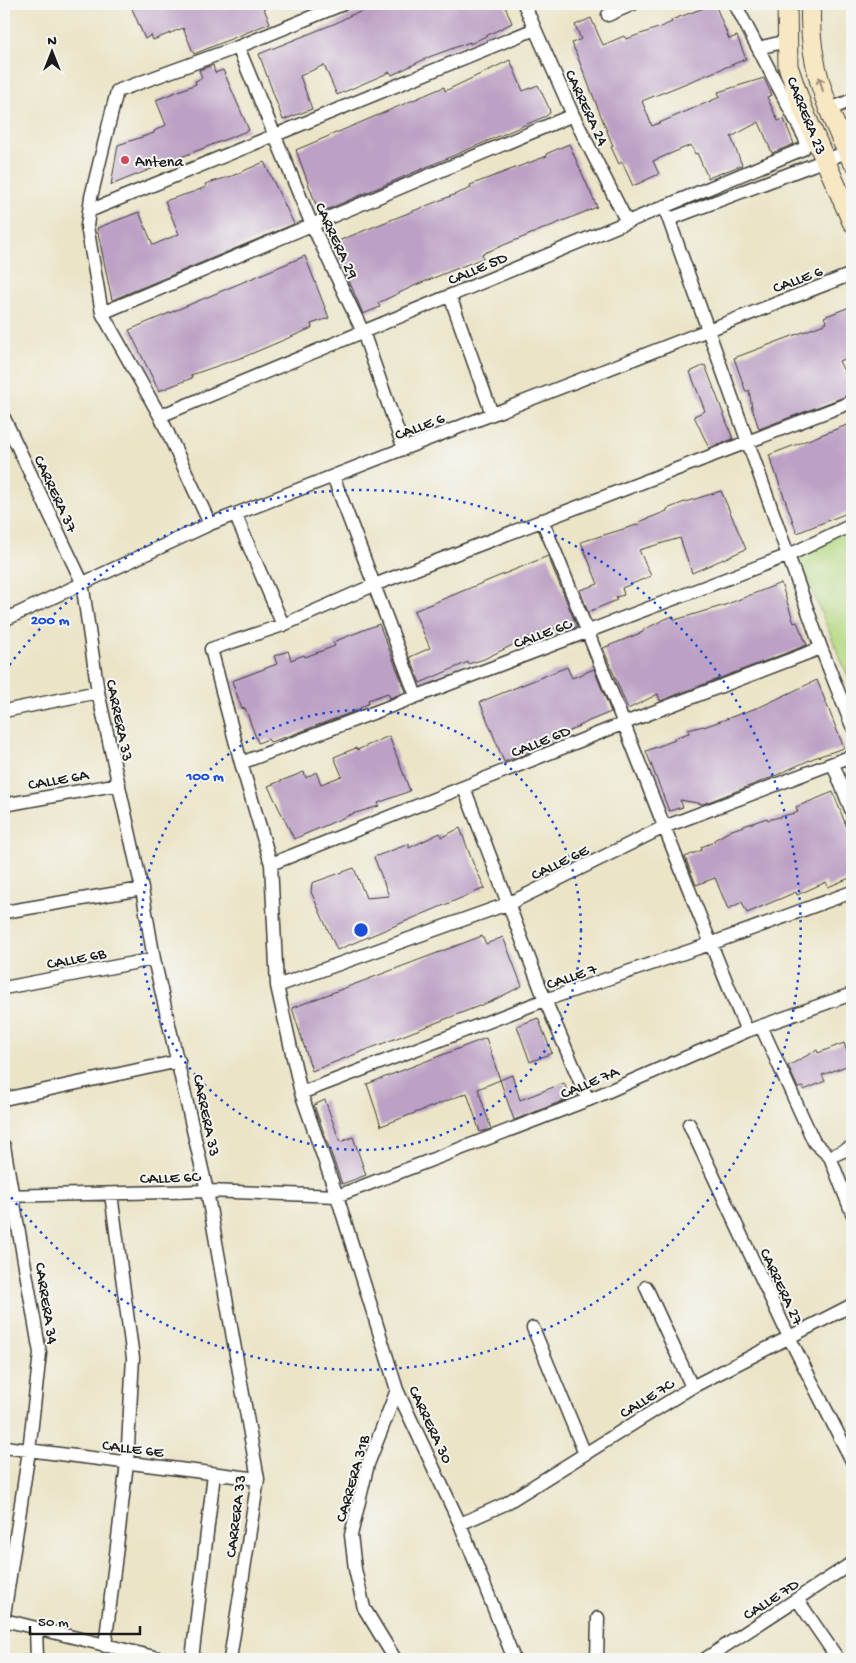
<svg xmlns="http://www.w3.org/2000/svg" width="856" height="1663" font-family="'Gochi Hand',sans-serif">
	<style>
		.green { fill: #b4d881; stroke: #687a4e }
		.building { fill: #bca0c5 }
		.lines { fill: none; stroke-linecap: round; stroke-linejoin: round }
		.street-casing { stroke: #3b3a36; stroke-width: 15 }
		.secondary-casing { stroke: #3b3a36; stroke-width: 21 }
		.street { stroke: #fff; stroke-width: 12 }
		.secondary { stroke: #f8e7c3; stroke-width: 19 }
		.oneway { stroke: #958c78 }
		.ring { fill: none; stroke: #1d4ed8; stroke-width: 2.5; stroke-dasharray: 2.5 5 }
		.poi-dot { fill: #d1495b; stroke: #f6f6f2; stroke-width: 2 }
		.labels { text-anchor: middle; stroke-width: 4; stroke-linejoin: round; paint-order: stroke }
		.street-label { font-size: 16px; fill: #1c1c1c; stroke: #f6f6f2 }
		.poi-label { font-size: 16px; fill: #1c1c1c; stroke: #f6f6f2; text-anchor: start }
		.centre { fill: #1d4ed8; stroke: #f6f6f2; stroke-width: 2.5 }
		.ring-label { font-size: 15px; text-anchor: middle; font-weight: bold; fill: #1d4ed8; stroke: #f6f6f2; stroke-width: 4; stroke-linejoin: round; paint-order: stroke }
	</style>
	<rect width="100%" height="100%" fill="#f6f6f2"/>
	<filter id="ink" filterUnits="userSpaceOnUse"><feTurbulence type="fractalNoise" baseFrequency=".02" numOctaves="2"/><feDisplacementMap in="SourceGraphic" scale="10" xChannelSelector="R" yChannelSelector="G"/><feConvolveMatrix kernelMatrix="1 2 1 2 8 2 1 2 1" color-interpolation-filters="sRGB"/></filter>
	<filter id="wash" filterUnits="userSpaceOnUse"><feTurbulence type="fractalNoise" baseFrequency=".0096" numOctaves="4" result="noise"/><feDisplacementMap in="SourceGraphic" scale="20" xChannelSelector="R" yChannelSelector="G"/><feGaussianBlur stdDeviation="1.12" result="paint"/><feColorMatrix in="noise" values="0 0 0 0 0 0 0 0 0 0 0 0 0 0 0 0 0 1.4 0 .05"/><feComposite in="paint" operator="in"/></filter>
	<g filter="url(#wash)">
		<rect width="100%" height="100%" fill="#ebe4c7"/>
		<path class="green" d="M852,523V686L794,548Z"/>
		<g id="blocks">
			<path class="building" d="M130,4H262L270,23L194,54L183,28L153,40L151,35L145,39Z
				M387,4H504L512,23L470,44V42L429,57L392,75L390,72L337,95L324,65L300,76L312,109L283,120L259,54L336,23L351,15Z
				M715,4L729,39L737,36L746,59L642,101L652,126L720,97L718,92L764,78L772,95L767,97L778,121L784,119L794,144L772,153L759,122L731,137L742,165L708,178L697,153L695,154L691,145L653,161L659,174L633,186L622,162L619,164L611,147L613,146L572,43L581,39L575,25L591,18L603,45L624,36L626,39L658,28L672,22L671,20Z
				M510,60L523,91L538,85L549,108L550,113L546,116L319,213L296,150L444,87L445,91Z
				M213,65L215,73L223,70L249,130L111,185L118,145L154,133V131L166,125L156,100L196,84L195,81L202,78L199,70Z
				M569,144L597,207L482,254L483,258L416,285L378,303L380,307L363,314L333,243L471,188L470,185L547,156L546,154Z
				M264,162L294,224L112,300L97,228L139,212L153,245L179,234L165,201L193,192L206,187L205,184L232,176Z
				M305,256L329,318L311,324L312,328L246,356L191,375L192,378L159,391L129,330Z
				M852,306V356L839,361L852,388V394L759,429L752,408L749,390L746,392L734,358L827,323L824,317Z
				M705,365L733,439L709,448L694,416L705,411L690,372Z
				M852,423V511L797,533L769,455Z
				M721,491L746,549L692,573L680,538L639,550L651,576L622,588L624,595L616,597L617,600L588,612L580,590L598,584L581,542L640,524L639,522L667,511V509L682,503Z
				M548,556L577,627L558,634L555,628L527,638L484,659L468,664V662L420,683L410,657L430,648L414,611Z
				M781,583L794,623L797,622L807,645L660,701L658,694L628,709L603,648L643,632V630L663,620L673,616L675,620L725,605Z
				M379,624L406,692L390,698L388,693L368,700L369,703L355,711L289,736L270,742L268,739L258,743L245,708L242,709L232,681L277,664L274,656L288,651L291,660L304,655L305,657L335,646L333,642Z
				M567,667L572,678L594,669L611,712L589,721L549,742L550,744L504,762L480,702Z
				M817,680L844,748L814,758L770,778L703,804L680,800L683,807L669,811L646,751L675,740L674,738L689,733L688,730L703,726L704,727L762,706Z
				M389,736L410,791L378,803L379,806L352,814L294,839L268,786L304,772L306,778L316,772L321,784L342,776L334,757L356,748L357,750Z
				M833,792L852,841V877L828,887L826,882L797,895L796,892L747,913L742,902L728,909L715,878L696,885L685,857L702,850L701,847L714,842V840L732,830L767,818L768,820L798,812L796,807Z
				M460,828L473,863L485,888L337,950L311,892L312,883L354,868L366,898L389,896L374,857L409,844V848L440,833L442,837Z
				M482,936L486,944L503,937L522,986L492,1001L312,1071L292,1008Z
				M538,1018L552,1053L530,1062L517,1026Z
				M486,1038L500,1080L478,1089L491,1129L480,1132L467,1093L381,1126L367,1084Z
				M844,1043L852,1064L822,1075L825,1081L804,1090L803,1087L798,1088L788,1066L817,1050L818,1053Z
				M512,1075L520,1100L564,1083L570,1098L514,1120L500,1080Z
				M325,1100L340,1142L353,1137L366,1175L342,1184L314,1105Z"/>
		</g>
	</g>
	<g filter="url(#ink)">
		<use href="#blocks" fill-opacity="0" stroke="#3b3a36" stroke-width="1"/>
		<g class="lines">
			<g class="street-casing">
				<path id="street" d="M524,4L573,115L627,222
					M608,15L633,4
					M238,47L312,225L363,332L404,449
					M758,48L787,41
					M828,110L852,100
					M664,206L821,648L852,726
					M89,211L535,29
					M670,219L852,150
					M450,296L492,414
					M102,313L573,115
					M160,416L803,149L807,142L735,4
					M4,418L82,582L98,692L142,889L154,959L207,1191L258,1479L230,1659
					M333,476L416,696
					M235,514L283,625
					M542,520C613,689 675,862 747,1031
					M210,524L160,416L102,313L87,226L91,197L117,91L238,47L343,4
					M4,620L210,524L852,274
					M4,711L98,692
					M241,763L789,555L852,525
					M833,764L852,812
					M464,788L545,1000L588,1100
					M4,805L119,784
					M271,864L622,724L821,648
					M4,912L142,889
					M277,986L510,903L664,827L852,756
					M4,988L154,959
					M761,1026L814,1142L830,1157L852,1213
					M301,1093L545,1000L710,944L852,892
					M4,1099L179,1061
					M689,1124L790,1339L852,1461
					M4,1146L40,1353L29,1451L4,1615
					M830,1157L852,1147
					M4,1196L207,1191L337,1196L588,1100L747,1031L852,994
					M646,1287L692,1387
					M533,1328L585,1454
					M4,1447L258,1479
					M460,1524L505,1504L692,1387L852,1305
					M797,1599L838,1659
					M4,1620L162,1659
					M36,1628L37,1659
					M105,1646L127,1463L133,1358L111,1194
					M192,1659L214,1474
					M395,1659L364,1608L355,1569L351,1535L368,1464L397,1390
					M514,1659L460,1524L397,1390L337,1196L301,1093L277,986L271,864L241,763L211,649L283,625L374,585L852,402
					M597,1659L598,1618
					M705,1659L852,1563"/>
			</g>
			<g class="secondary-casing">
				<path id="secondary" d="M787,4L788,66L802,107L852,222
					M811,4C807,59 827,112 852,161"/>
			</g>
			<use href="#street" class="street"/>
			<use href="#secondary" class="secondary"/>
		</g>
		<defs><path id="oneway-shaft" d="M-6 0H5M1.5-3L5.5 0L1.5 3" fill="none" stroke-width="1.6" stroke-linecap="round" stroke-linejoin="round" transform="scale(1.25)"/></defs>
		<use class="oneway" href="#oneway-shaft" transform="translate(821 84) rotate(-105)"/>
	</g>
	<g class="ring">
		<circle cx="361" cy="930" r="220"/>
		<path d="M5 671A440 440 0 1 1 5 1189"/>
	</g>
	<circle class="poi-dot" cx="125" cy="160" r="5"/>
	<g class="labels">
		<g class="street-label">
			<text transform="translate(588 107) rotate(65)" y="6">CARRERA 24</text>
			<text transform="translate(808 115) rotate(68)" y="6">CARRERA 23</text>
			<text transform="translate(338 240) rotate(65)" y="6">CARRERA 29</text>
			<text transform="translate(477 267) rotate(-23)" y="6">CALLE 5D</text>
			<text transform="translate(797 278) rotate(-21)" y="6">CALLE 6</text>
			<text transform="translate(419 425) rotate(-21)" y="6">CALLE 6</text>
			<text transform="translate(57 493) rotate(65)" y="6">CARRERA 37</text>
			<text transform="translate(542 632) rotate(-20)" y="6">CALLE 6C</text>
			<text transform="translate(121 720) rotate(78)" y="6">CARRERA 33</text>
			<text transform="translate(540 740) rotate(-22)" y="6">CALLE 6D</text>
			<text transform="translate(58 778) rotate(-10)" y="6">CALLE 6A</text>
			<text transform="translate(559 861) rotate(-26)" y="6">CALLE 6E</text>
			<text transform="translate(76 957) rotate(-11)" y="6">CALLE 6B</text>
			<text transform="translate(571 975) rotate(-19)" y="6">CALLE 7</text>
			<text transform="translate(589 1081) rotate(-23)" y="6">CALLE 7A</text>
			<text transform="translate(208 1115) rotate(78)" y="6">CARRERA 33</text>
			<text transform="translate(170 1176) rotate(-2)" y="6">CALLE 6C</text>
			<text transform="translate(783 1286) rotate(65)" y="6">CARRERA 27</text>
			<text transform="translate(48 1303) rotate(81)" y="6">CARRERA 34</text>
			<text transform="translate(646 1397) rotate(-32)" y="6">CALLE 7C</text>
			<text transform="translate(432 1424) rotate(65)" y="6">CARRERA 30</text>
			<text transform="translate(133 1447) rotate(7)" y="6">CALLE 6E</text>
			<text transform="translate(351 1478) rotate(-74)" y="6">CARRERA 31B</text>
			<text transform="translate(234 1516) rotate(-83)" y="6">CARRERA 33</text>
			<text transform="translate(770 1598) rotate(-33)" y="6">CALLE 7D</text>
		</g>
		<g class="poi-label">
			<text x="135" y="166">Antena</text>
		</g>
	</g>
	<circle cx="361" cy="930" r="8" class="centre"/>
	<g class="ring-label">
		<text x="50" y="624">200 m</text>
		<text x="205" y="780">100 m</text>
	</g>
	<rect width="856" height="1663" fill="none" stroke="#f6f6f2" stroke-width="20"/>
	<g transform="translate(52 52)" stroke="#f6f6f2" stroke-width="4" paint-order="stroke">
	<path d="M0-4L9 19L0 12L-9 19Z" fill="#1c1c1c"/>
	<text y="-8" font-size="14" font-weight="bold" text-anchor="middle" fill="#1c1c1c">N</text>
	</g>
	<path d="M30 1626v8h110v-8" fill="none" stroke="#1c1c1c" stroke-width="2.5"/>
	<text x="38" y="1626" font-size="15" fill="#1c1c1c" stroke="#f6f6f2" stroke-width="4" paint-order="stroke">50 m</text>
</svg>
